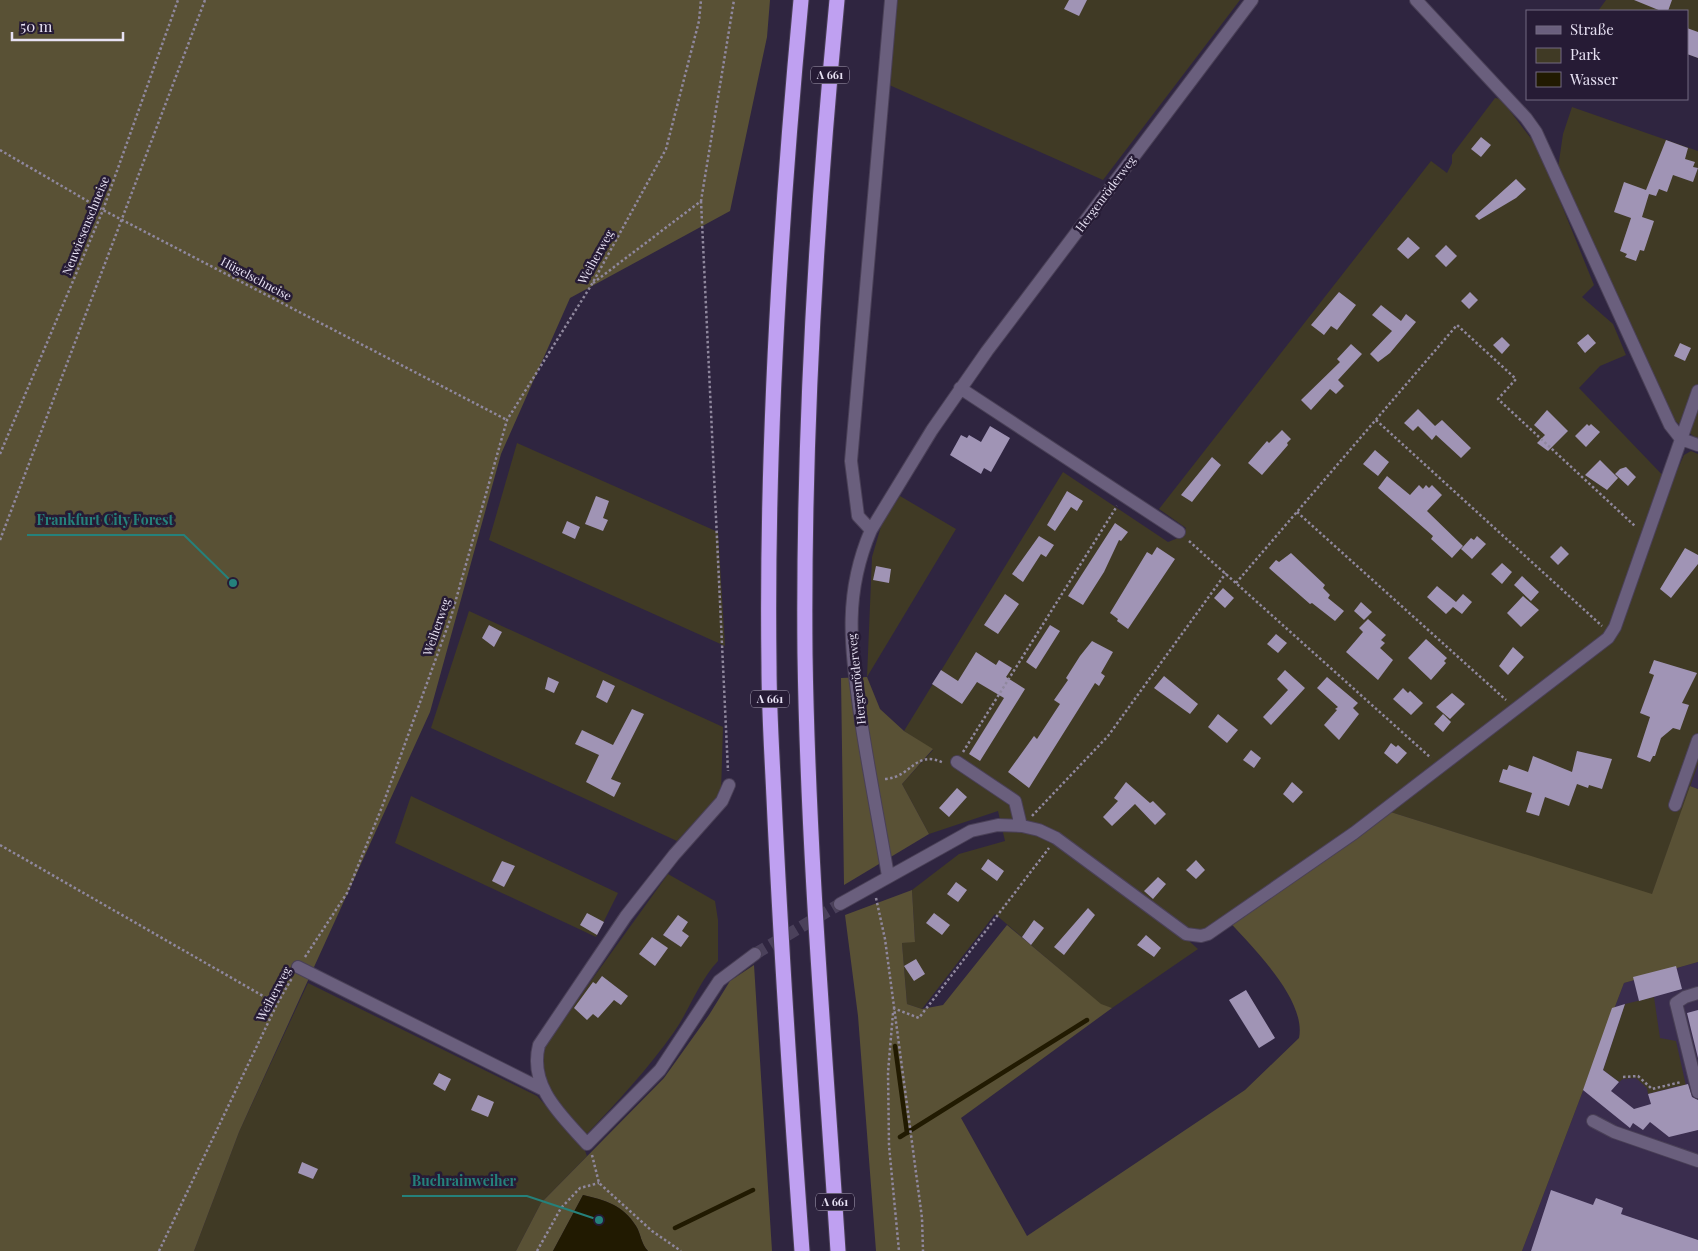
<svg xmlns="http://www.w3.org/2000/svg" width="1698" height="1251" font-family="'Playfair Display',serif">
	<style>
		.built { fill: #3a2d4e }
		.green { fill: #403a25 }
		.forest { fill: #595135 }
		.water { fill: #211a01 }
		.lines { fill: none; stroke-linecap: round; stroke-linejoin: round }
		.stream { stroke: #211a01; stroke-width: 4.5 }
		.building { fill: #a094b5 }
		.minor-tunnel { stroke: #4b415b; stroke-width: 12; stroke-dasharray: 12 6; stroke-linecap: butt }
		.minor-casing { stroke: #4a4057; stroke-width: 14 }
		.highway-casing { stroke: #4a4057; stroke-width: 17 }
		.path { stroke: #90889e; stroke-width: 2.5; stroke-dasharray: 2.5 2.5; stroke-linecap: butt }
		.minor { stroke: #6a5f7d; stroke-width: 12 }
		.highway { stroke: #bfa0f1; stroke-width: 15 }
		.labels { text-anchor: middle; stroke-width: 5; stroke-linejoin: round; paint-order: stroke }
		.shield { fill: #261b35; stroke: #ada6ba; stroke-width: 1 }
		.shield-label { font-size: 11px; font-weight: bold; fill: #e7e1f3 }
		.street-label { font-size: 12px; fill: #e7e1f3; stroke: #261b35 }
		.leader { fill: none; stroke: #25817b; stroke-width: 2 }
		.callout-dot { fill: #25817b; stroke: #261b35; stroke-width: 2 }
		.callout-label { font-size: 14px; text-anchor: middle; font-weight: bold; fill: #25817b; stroke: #261b35; stroke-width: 5; stroke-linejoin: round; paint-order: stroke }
	</style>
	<rect width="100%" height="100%" fill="#2f2540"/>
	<path class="built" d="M1698,764V789L1690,786Z
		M1698,962V1251H1522L1624,983Z"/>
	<path class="green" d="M896,0H1240L1103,180L887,84Z
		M1606,0H1698V58L1687,54V11H1598Z
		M1495,98L1501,99L1539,149L1594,285L1582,297L1613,324L1626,355L1600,366L1579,388L1671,484L1684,455L1691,451L1698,454V764L1652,895L1381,809L1189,941L1198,949L1112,1008L1101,1005L995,914L922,1009L907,1004L902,943L915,941L912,890L959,854L1005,841L998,811L929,834L902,784L933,750L904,731L1063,472L1168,542L1178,538L1186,528L1159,509L1431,161L1447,173L1452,163V155Z
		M1572,107L1698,151V440L1673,419L1558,168L1563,134Z
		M517,443L718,532L725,646L489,540Z
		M900,496L956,529L867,677L872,557L882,523Z
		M469,611L723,727L721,793L677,841L431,728Z
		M411,796L618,893L596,937L395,843Z
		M668,874L715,901L718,920V961C699,981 690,1009 674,1032C648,1069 617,1102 586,1135L557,1102L546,1085L542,1049Z
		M308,983L537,1096L584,1148L587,1156L541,1203L516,1251H194L239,1132Z
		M1654,997L1660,1038L1676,1041L1688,1095L1681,1097L1678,1086L1648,1094L1647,1088L1636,1078L1623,1079L1619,1082L1603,1070L1625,1004Z"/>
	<path class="forest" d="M0,0H770L767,37L730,211L570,298L501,454L430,712L239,1132L194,1251H0Z
		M867,677L880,709L904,731L933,749L902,784L929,834L844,885L841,678Z
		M1690,786L1698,789V962L1624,983L1522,1251H876L858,1016L845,915L912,890L915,942L902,943L907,1004L922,1009L943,1005L1007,925L1101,1004L1112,1008L961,1118L1027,1236L1245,1090L1299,1038C1307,999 1250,945 1225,917L1381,809L1652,894Z
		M754,965L772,1251H648C641,1244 641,1234 636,1226C623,1205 605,1200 583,1195L553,1251H516L541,1203L664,1078L709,1015L730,981Z"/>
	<path class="water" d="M583,1195C605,1200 623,1205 636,1226C641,1234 641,1244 648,1251H553Z"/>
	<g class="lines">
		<path class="stream" d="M895,1046L907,1133
			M900,1137L1087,1020
			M675,1228L753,1190"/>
	</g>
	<path class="building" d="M1069,0H1087L1079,16L1064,9Z
		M1634,0H1672L1668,11H1661Z
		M1687,28L1698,32V58L1687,54Z
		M1481,137L1491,145L1481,157L1471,149Z
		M1666,140L1688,148L1685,159L1695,162L1693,167L1698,168L1693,182L1673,175L1667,192L1659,189L1656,196L1649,194L1642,217L1654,221L1644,251L1640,250L1636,261L1625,257L1627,254L1620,251L1631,218L1614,212L1624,182L1646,190Z
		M1516,179L1526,189L1516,198L1479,220L1475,216Z
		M1408,237L1420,248L1408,259L1397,249Z
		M1446,245L1457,256L1446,267L1435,256Z
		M1339,292L1356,305L1337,330L1331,326L1324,335L1311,325Z
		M1470,292L1478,300L1469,309L1461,301Z
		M1381,305L1401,321L1406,314L1416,322L1390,353L1378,362L1370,354L1392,331L1372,315Z
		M1588,334L1596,343L1585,353L1577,343Z
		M1502,337L1510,345L1502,354L1493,345Z
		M1680,343L1691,348L1685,361L1674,356Z
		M1351,344L1362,354L1338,380L1344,386L1336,394L1330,389L1311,410L1301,400L1340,362L1337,359Z
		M1418,409L1435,426L1442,420L1471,448L1461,458L1436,435L1432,440L1418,426L1413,431L1404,423Z
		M1547,410L1568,431L1548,451L1537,443L1545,435L1534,425Z
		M1587,424L1589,426L1591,424L1600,432L1586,447L1575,436Z
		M990,426L1010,438L991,472L984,468L981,474L950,455L961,435L967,438L969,435L981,442Z
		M1282,430L1291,439L1287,443L1288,445L1262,475L1248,463L1267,441L1269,443Z
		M1375,450L1389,462L1378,476L1363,464Z
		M1212,457L1221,465L1192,502L1181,495Z
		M1600,460L1618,478L1607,490L1585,475Z
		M1626,467L1636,477L1628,486L1615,474L1620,469Z
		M1387,476L1410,495L1419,485L1423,489L1426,485L1429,488L1432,485L1442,495L1427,511L1463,546L1452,558L1431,539L1433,536L1378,488Z
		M1067,491L1083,501L1077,511L1071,507L1055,531L1047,525Z
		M596,496L609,501L603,518L608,520L603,531L585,524Z
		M567,521L580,527L575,539L562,533Z
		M1115,523L1128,532L1121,541L1119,540L1104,572L1083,605L1068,596Z
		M1039,536L1054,545L1046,557L1041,554L1023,582L1012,574Z
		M1477,536L1486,544L1472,559L1461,549L1471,538L1474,540Z
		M1561,546L1569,554L1558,565L1550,557Z
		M1157,547L1175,559L1128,629L1117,621L1118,619L1110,613L1147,552L1152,555Z
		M1685,548L1698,555V564L1671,598L1660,589Z
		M1291,553L1325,585L1323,588L1330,595L1328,598L1344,611L1335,621L1312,603L1310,604L1269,568L1276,560L1279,562Z
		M1502,563L1512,572L1502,584L1491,574Z
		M876,566L891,569L889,583L873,580Z
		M1522,576L1539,592L1531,601L1514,585Z
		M1437,586L1456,602L1463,594L1472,602L1462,614L1453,607L1446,614L1427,597Z
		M1223,588L1234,598L1225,608L1214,598Z
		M1005,594L1019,604L998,634L984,625Z
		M1523,596L1539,610L1521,627L1507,613Z
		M1361,602L1372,612L1364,620L1354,611Z
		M1368,619L1386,635L1381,640L1385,643L1380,648L1393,660L1378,680L1346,652L1363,632L1359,628Z
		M489,625L502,632L494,647L482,638Z
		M1050,625L1060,631L1036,669L1026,662Z
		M1276,634L1287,643L1278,653L1267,644Z
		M1426,639L1447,658L1444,661L1446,663L1431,680L1408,658Z
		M1092,641L1113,652L1101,673L1105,676L1099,686L1095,683L1029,788L1008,772L1034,736L1037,739L1060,704L1054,700L1068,680L1066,678L1080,656Z
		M1513,647L1524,657L1508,675L1499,666Z
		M976,652L996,665L999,660L1012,668L1006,677L1025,689L980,761L969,754L1004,698L977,682L962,704L932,684L941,670L958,681Z
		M1654,660L1697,673L1682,703L1689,705L1680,730L1673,728L1661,738L1655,756H1653L1650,762L1637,757L1650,717L1640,713L1654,675L1649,673Z
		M1285,670L1305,688L1271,725L1263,717L1288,690L1277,679Z
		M1164,676L1198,704L1190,714L1154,688Z
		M548,677L559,682L554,693L545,689Z
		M1327,677L1358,703L1353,708L1359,714L1339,740L1324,725L1337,710L1335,709L1338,707L1317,688Z
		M603,680L615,686L607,703L596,697Z
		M1403,688L1408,693L1410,691L1423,703L1411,715L1393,699Z
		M1452,693L1465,704L1450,719L1436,707Z
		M632,709L644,714L611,779L621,783L614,797L586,782L599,755L575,744L582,730L613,745Z
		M1218,714L1238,730L1227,743L1208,727Z
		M1443,714L1451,722L1443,732L1434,724Z
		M1391,743L1396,747L1398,745L1407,753L1397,764L1384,753Z
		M1251,750L1261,758L1254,768L1243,760Z
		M1577,751L1612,759L1602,789L1589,785L1588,788L1577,784L1569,806L1545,797L1539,816L1526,812L1532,793L1499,782L1503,769L1507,770L1509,765L1528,772L1533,756L1572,772Z
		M1126,782L1150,803L1153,801L1166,814L1155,825L1135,804L1112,826L1103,817L1118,801L1114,798Z
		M1292,782L1303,792L1293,803L1283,794Z
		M957,788L967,797L949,817L939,808Z
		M988,859L1004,871L997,881L981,869Z
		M1196,860L1205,870L1196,879L1186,870Z
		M502,861L515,866L504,887L492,881Z
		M1158,877L1166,884L1153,899L1144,891Z
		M956,882L967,890L958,902L947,894Z
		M1088,908L1095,915L1064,955L1054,947Z
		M587,913L604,922L597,935L580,925Z
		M934,913L950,925L942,935L926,923Z
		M678,915L688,922L682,931L689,936L681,947L663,935Z
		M1034,920L1044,928L1031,945L1022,937Z
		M1146,935L1161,948L1154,957L1137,945Z
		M652,937L668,948L655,966L639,954Z
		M916,959L925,974L914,981L904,966Z
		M1676,966L1682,989L1639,1001L1633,977Z
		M602,976L628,996L621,1005L614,1000L598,1018L593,1014L587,1020L574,1008L593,982L596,984Z
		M1246,990L1275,1038L1259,1048L1229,1000Z
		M1625,1004L1603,1070L1619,1082L1611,1091L1634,1109L1651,1104L1648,1094L1688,1084L1692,1097L1698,1100V1130L1669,1137L1650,1122L1643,1130L1633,1123L1630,1128L1583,1090L1612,1008Z
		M1698,1010V1058L1687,1013Z
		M439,1073L451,1079L445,1091L433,1084Z
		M478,1095L494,1102L488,1117L471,1110Z
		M302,1162L318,1169L313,1179L298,1173Z
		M1551,1190L1593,1205L1596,1198L1623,1208L1621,1214L1698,1240V1251H1531Z"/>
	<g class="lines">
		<path class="minor-tunnel" d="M755,954L840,904"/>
		<g class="minor-casing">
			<path id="minor" d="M1416,0L1526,118L1536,132L1670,425L1681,439L1698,445
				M960,388L1179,532
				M871,530L858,516L851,461L891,0
				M957,762L1015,801L1021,826
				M729,785L722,801L674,855L626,916L539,1045C528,1087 563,1117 587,1144L660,1070L719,981L755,954
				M1675,805L1698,740
				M888,876C879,822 868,768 860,714C851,647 843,595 871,530L932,430L987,351L1252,0
				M840,904L971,831L998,825L1022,826L1039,830L1056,838L1186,934L1201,936L1208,934L1354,833L1608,638L1615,627L1698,391
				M298,967L542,1089
				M1698,993L1685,997L1676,1003L1698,1092
				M1593,1121L1614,1132L1698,1161"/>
		</g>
		<g class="highway-casing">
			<path id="highway" d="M801,0C780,222 766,444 769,666C769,710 772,754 774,798C781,949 791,1100 802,1251
				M837,0C816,218 803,435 805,654C808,853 825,1052 838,1251"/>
		</g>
		<path class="path" d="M0,150L103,210L507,420
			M701,201L728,771
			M593,283L701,201L734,0
			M1376,420L1602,626
			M0,454L103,210L178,0
			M1297,512L1506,700
			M0,540L205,0
			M1189,541L1431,758
			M1236,583L1457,325L1516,379L1498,399L1636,527
			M963,752L1117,506
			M885,779C913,777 914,749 944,763
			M1032,816L1108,736L1226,573
			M0,845L277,1004
			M876,898L885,939L922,1218L923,1251
			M305,957L347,893L382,807L451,617L507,420L592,284L666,149L699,21L701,0
			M893,1008L919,1018L1049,848
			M893,1013L888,1072L889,1146L899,1251
			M1623,1077L1638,1076L1652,1089L1681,1082
			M592,1155L599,1183L652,1231L681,1251
			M159,1251L277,1004L292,978
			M537,1251L561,1208L580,1188L599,1183"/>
		<use href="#minor" class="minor"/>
		<use href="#highway" class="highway"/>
	</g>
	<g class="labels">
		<g class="shield">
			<rect x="811" y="66.5" width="38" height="17" rx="4"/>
			<rect x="751" y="690.5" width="38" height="17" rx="4"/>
			<rect x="816" y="1193.5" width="38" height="17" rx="4"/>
		</g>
		<g class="shield-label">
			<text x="830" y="79">A 661</text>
			<text x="770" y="703">A 661</text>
			<text x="835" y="1206">A 661</text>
		</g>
		<g class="street-label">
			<text transform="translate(1106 194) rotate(-53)" y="4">Hergenröderweg</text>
			<text transform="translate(86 226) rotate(-68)" y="4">Neuwiesenschneise</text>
			<text transform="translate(596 257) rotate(-61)" y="4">Weiherweg</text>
			<text transform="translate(256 279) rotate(28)" y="4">Hügelschneise</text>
			<text transform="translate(437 627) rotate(-71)" y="4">Weiherweg</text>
			<text transform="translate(857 679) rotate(-96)" y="4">Hergenröderweg</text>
			<text transform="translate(274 994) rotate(-62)" y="4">Weiherweg</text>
		</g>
	</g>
	<path class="leader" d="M233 583L184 535H27M599 1220L527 1196H402"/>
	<g class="callout-dot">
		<circle cx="233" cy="583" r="5"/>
		<circle cx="599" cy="1220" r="5"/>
	</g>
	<g class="callout-label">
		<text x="105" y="525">Frankfurt City Forest</text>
		<text x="464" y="1186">Buchrainweiher</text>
	</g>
	<rect x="1526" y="10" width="162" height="90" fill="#261b35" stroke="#736a81"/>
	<rect x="1536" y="26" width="25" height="8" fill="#6a5f7d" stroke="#736a81"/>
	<text x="1570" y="35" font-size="15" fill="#e7e1f3">Straße</text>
	<rect x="1536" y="48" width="25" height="15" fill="#403a25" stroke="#736a81"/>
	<text x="1570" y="60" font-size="15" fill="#e7e1f3">Park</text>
	<rect x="1536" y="72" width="25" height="15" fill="#211a01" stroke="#736a81"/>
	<text x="1570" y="85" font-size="15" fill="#e7e1f3">Wasser</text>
	<path d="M12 32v8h111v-8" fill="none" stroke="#e7e1f3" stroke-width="2.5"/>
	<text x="20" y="32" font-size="15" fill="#e7e1f3" stroke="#261b35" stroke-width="4" paint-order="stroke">50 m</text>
</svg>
